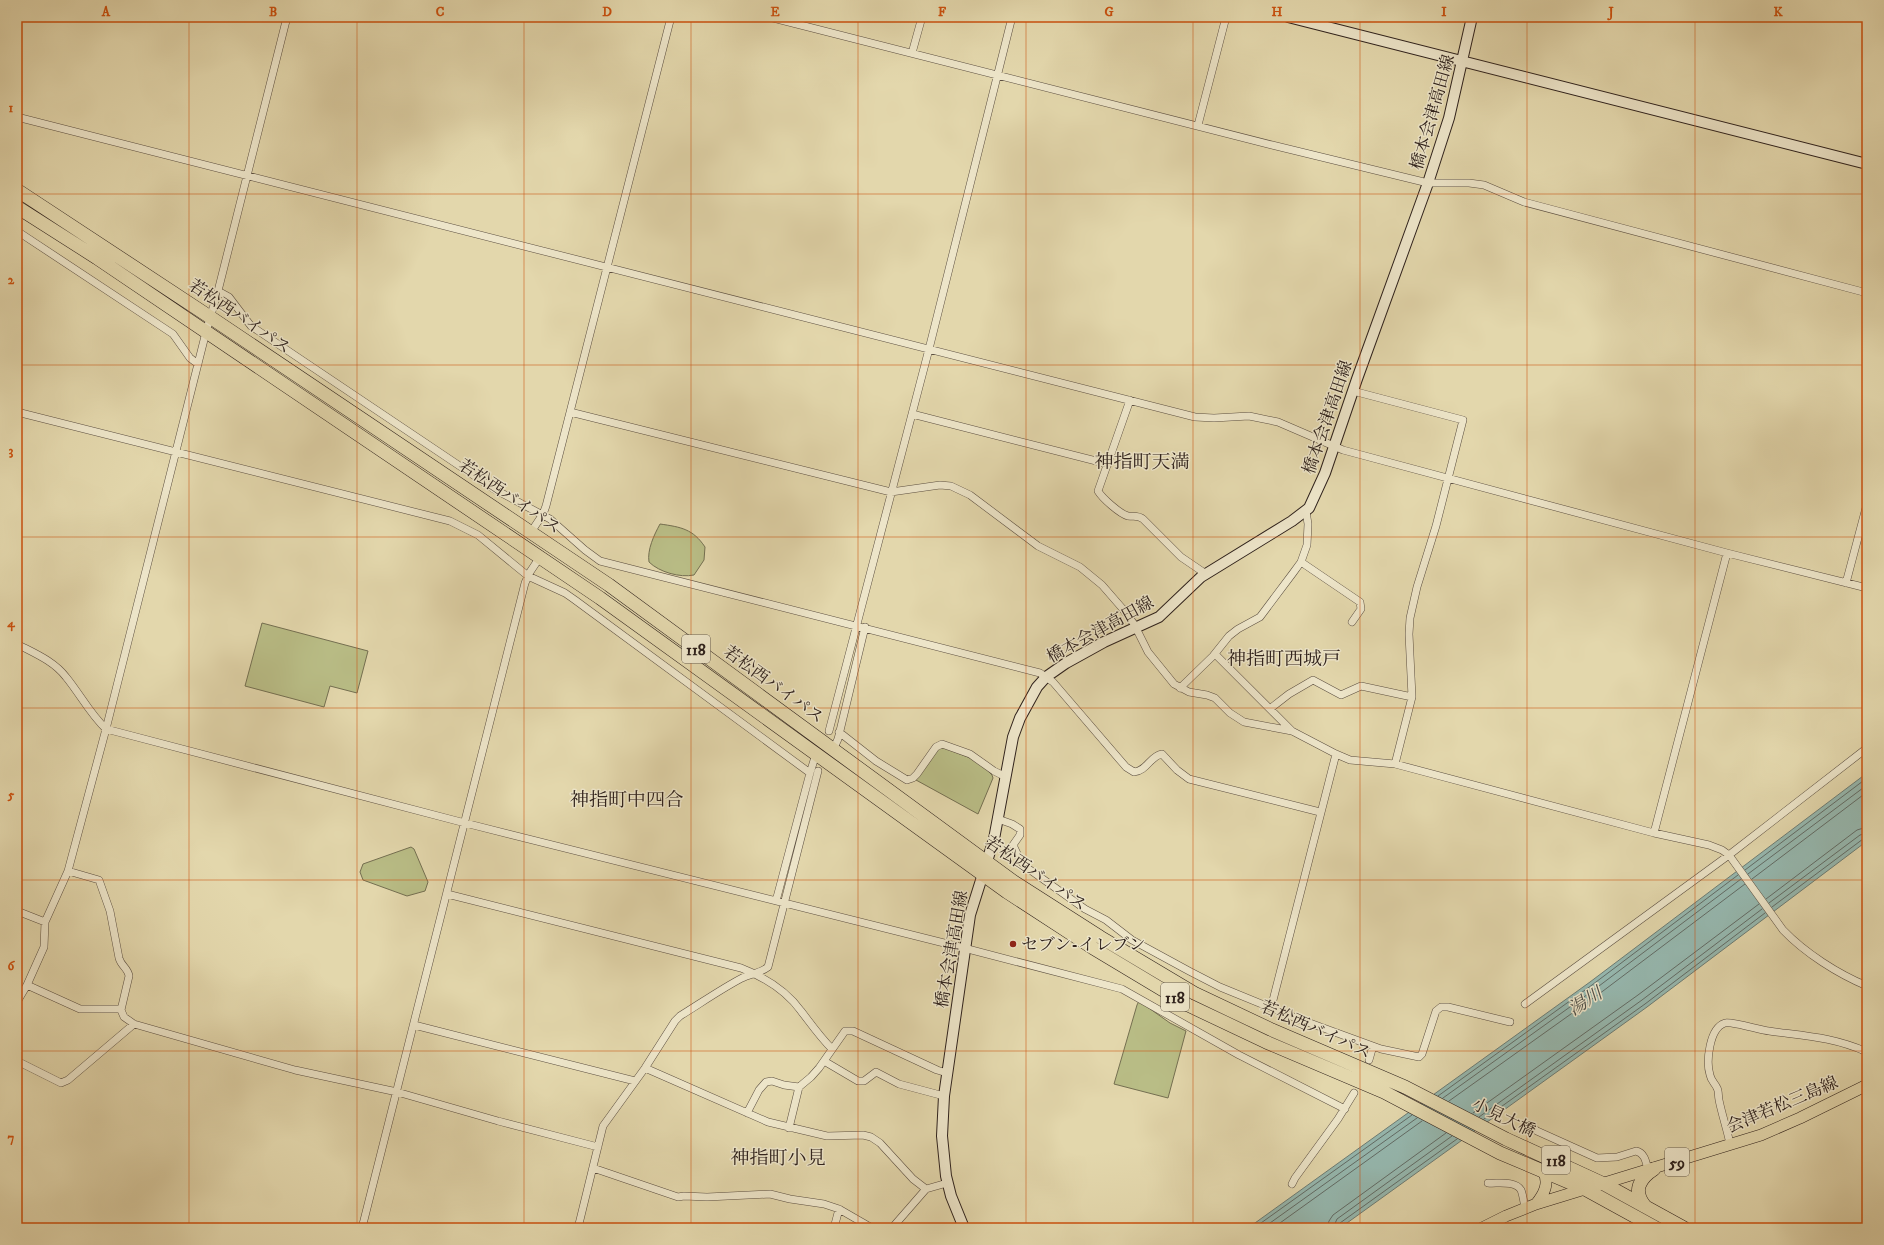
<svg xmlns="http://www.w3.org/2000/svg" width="1884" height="1245" font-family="'IM FELL DW Pica','Noto Serif JP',serif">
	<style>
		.green { fill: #b9bd86; stroke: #746f51 }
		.water { fill: #96b8af; stroke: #6c7c74 }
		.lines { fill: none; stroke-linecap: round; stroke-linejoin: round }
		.shore { stroke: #626c66; stroke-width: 1 }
		.street-casing { stroke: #5b4e40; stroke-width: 8 }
		.secondary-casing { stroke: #2e211c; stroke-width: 12 }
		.primary-casing { stroke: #2e211c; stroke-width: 12 }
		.highway-casing { stroke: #2e211c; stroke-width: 14 }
		.street { stroke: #ede5c9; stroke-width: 7 }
		.secondary { stroke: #ede5c9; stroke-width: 10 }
		.primary { stroke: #e3d7ac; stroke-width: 11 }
		.highway { stroke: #e3d7ac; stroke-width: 13 }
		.grid { fill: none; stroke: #cc510e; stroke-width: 1; stroke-opacity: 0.55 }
		.poi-dot { fill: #8f2418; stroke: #ede5c9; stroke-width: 1.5 }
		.labels { text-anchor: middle; stroke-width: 3; stroke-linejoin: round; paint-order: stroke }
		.shield { fill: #ede5c9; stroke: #675c50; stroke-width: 1 }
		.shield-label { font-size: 16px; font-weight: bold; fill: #2e211c }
		.street-label { font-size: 17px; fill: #2e211c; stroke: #ede5c9 }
		.poi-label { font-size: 17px; fill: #2e211c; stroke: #ede5c9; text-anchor: start }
		.water-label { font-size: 18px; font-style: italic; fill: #4d4e48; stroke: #ede5c9 }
		.quarter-label { font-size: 19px; fill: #2e211c; stroke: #ede5c9 }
		.neatline { fill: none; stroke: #cc510e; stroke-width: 1.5 }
		.grid-label { font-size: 13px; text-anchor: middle; font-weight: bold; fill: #cc510e }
	</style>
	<rect width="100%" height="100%" fill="#e3d7ac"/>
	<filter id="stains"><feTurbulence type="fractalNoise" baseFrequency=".005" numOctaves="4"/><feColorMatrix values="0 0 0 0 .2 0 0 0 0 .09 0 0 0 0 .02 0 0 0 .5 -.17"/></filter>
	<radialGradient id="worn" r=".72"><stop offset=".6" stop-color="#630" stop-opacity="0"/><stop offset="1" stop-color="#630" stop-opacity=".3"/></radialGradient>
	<path class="green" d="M660,524C681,527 693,529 705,547L704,560L694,575C680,578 659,572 649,562C647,550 654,535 660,524Z
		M262,623L368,651L357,693L330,686L324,707L245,686Z
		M938,748H945L978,761L992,775L993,778L978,814L916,780Z
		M411,847L414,849L428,882L425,891L407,896L363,880L360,872L363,864Z
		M1139,1001L1170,1023L1186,1031L1168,1098L1114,1084L1137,1005Z"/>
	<path class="water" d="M1867,773V841L1647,1007L1340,1228H1248L1590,982Z"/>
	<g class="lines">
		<path class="shore" d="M1745,870L1867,778
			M1748,874L1867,785
			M1752,879L1867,792
			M1766,899L1857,830L1867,827
			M1769,903L1860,835L1867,833
			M1772,907L1863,839L1867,838
			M1438,1096L1592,985L1738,875
			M1443,1098L1595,989L1741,879
			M1449,1101L1599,994L1745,884
			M1473,1113L1638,995L1759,904
			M1479,1117L1642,1000L1762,909
			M1484,1119L1645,1004L1765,913
			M1254,1228L1412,1115
			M1263,1228L1417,1118
			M1273,1228L1422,1121
			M1327,1228L1329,1221L1333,1215L1446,1133
			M1333,1228L1337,1219L1452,1136
			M1338,1228L1340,1223L1457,1139"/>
		<g class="street-casing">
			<path id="street" d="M769,17L1272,145L1428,183H1469L1484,185L1524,202L1867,293
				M912,53L922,17
				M17,117L1195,417L1214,418L1249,416L1278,422L1343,450L1727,553L1867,588
				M1198,125L1226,17
				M17,231L173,334L190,358L198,364
				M218,291L229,297L251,326L494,489L550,519L585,550L600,561L1040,673L1053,682L1126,767L1134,772C1147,771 1150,756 1162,754L1177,770L1189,779L1320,812
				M1353,391L1463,420L1436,526L1417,587L1410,618L1409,634L1412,697L1395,764
				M1130,400L1098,491C1102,498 1120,514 1128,516C1134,517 1138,515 1143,519L1181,557L1206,574
				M17,412L450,521L478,535L528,576L565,593L575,600L810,773
				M570,412L891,492L940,485L951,486L970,495L1038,546L1080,567L1102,585L1122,608L1134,624L1148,652L1174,684L1189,692L1207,695L1215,698L1230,713L1244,722L1292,731L1336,754L1350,760L1395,764L1654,833L1709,845L1722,850L1729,855L1783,930C1805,953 1838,974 1867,986
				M912,414L1108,464
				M531,532L543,514L546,506L671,17
				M1301,562L1360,602L1361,609L1352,622
				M1846,583L1867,504
				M17,644C34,653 54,661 66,677C80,694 90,714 106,729L465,823L964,948L1122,989L1239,1055L1345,1109
				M1215,654L1292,731
				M1180,688L1213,656L1229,636L1238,629L1260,617L1293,573L1301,562L1307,545L1308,524L1306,511
				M1271,708L1289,694L1313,680L1341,695L1361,686L1412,697
				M829,731L929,349L1012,17
				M839,732L876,761L907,780L913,778L917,774L936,747L942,744L970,754L994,771L1006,777
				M833,750L838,739L865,627
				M998,819L1012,824L1020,829V835L1013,845L1020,860L1026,867L1085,909L1106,920L1132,940L1189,971L1220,987L1296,1018L1381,1049L1419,1057L1422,1054L1436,1011L1441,1007H1448L1510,1022
				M1654,833L1727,553
				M68,871L99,880L110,911L119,958C121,966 128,968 129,976L121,1010L124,1017L134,1024L295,1070L397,1092L498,1121L598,1147
				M447,894L741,968C764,977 786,990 801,1011C811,1024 820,1037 832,1049
				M776,901L810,773L816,754
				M17,911L45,922L68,871L106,729L206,332L218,291L287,17
				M27,985L80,1009H121
				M17,1002L27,985L44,947L45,922
				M1525,1004L1729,855L1867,748
				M1271,1008L1336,754
				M414,1025L635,1081
				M1369,1060L1373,1046
				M17,1061L61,1083L68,1080L134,1024
				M824,1061L858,1081H864L876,1072L899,1084L944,1096
				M645,1068L768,1122L827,1136L863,1135L871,1137L880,1143L913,1179L926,1189
				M747,1113L759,1090L766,1082L772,1081L784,1085L799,1087
				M1528,1124L1537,1131L1597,1158L1617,1157L1636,1151C1645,1153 1646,1162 1648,1170
				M789,1128L799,1087L811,1077L819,1068L845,1031H853L937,1070L947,1073
				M1730,1144C1727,1129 1722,1115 1719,1100C1718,1096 1719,1091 1717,1088C1715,1083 1711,1081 1710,1075C1706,1062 1709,1028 1725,1023C1731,1021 1760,1030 1769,1031C1805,1036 1833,1037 1867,1052
				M593,1168L678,1197L684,1196L707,1197L770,1194L790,1199L824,1204L839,1209L872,1228
				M1488,1183C1496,1184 1515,1180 1521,1190C1523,1195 1524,1203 1525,1208
				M1292,1184L1295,1178L1338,1119L1354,1093
				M362,1228L525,583L530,572L540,557
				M578,1228L603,1126L645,1068L675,1021L680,1016C701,1003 721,989 742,978C751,974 760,973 768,967L818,771
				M834,1228L839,1209
				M892,1228L926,1189L947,1183"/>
		</g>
		<g class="secondary-casing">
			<path id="secondary" d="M1288,17L1867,164
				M964,1228L951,1196L946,1176L942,1136L944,1096L970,915L994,839L1013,737L1020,718L1037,687L1046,677L1066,663L1104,642L1159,617L1201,577L1292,521L1309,508L1325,473L1357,379L1428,183L1449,118L1472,17"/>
		</g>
		<g class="primary-casing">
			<path id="primary" d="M1536,1204C1544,1194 1550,1183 1543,1171
				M1482,1228L1506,1216L1536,1204L1761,1135L1800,1118L1867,1085"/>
		</g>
		<g class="highway-casing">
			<path id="highway" d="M17,190L210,317L609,585L1014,882L1100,937L1194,993L1272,1030L1405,1087L1506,1139L1604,1184L1684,1228
				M17,207L97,258L600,598L1007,892L1093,948L1188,1005L1266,1042L1384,1092L1500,1153L1585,1189L1656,1228
				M1645,1206C1632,1191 1640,1178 1654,1169"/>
		</g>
		<use href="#street" class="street"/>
		<use href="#secondary" class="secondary"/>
		<use href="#primary" class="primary"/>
		<use href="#highway" class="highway"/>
	</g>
	<path class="grid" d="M189,17V1228M357,17V1228M524,17V1228M691,17V1228M858,17V1228M1026,17V1228M1193,17V1228M1360,17V1228M1527,17V1228M1695,17V1228M17,194H1867M17,365H1867M17,537H1867M17,708H1867M17,880H1867M17,1051H1867"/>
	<circle class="poi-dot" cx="1013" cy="944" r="4"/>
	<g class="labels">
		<g class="shield">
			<rect x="682" y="635" width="28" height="28" rx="3"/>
			<rect x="1161" y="983" width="28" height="28" rx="3"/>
			<rect x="1542" y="1146" width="28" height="28" rx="3"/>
			<rect x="1665" y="1148" width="24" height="28" rx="3"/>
		</g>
		<g class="shield-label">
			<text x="696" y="655">118</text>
			<text x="1175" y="1003">118</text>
			<text x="1556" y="1166">118</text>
			<text x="1677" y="1168">59</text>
		</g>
		<g class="street-label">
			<text transform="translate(1432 112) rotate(-74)" y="6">橋本会津高田線</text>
			<text transform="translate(240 316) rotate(34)" y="6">若松西バイパス</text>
			<text transform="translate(1327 417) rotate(-71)" y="6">橋本会津高田線</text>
			<text transform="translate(510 496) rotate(34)" y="6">若松西バイパス</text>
			<text transform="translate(1100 629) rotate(-29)" y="6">橋本会津高田線</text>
			<text transform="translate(774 684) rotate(36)" y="6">若松西バイパス</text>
			<text transform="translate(1036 873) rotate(34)" y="6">若松西バイパス</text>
			<text transform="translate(951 949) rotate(-80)" y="6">橋本会津高田線</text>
			<text transform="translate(1316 1029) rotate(24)" y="6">若松西バイパス</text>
			<text transform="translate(1782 1104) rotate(-23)" y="6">会津若松三島線</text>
			<text transform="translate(1504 1117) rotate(26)" y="6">小見大橋</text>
		</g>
		<g class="poi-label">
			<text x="1021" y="950">セブン-イレブン</text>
		</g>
		<g class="water-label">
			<text transform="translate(1585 1001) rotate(-32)" y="6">湯川</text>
		</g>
		<g class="quarter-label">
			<text x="1142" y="468">神指町天満</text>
			<text x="1284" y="665">神指町西城戸</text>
			<text x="627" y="806">神指町中四合</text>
			<text x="778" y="1164">神指町小見</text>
		</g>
	</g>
	<rect width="1884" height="1245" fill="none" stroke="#e3d7ac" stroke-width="44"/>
	<rect x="22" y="22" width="1840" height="1201" class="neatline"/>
	<g class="grid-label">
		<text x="106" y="16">A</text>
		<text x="273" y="16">B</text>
		<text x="440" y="16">C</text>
		<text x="607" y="16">D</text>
		<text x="775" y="16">E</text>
		<text x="942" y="16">F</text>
		<text x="1109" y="16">G</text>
		<text x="1277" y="16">H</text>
		<text x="1444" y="16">I</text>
		<text x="1611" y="16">J</text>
		<text x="1778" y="16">K</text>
		<text x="11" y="112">1</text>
		<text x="11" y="284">2</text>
		<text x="11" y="455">3</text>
		<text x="11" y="627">4</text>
		<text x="11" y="799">5</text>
		<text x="11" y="970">6</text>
		<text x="11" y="1142">7</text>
	</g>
	<rect width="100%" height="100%" filter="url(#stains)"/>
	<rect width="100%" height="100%" fill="url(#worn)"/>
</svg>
